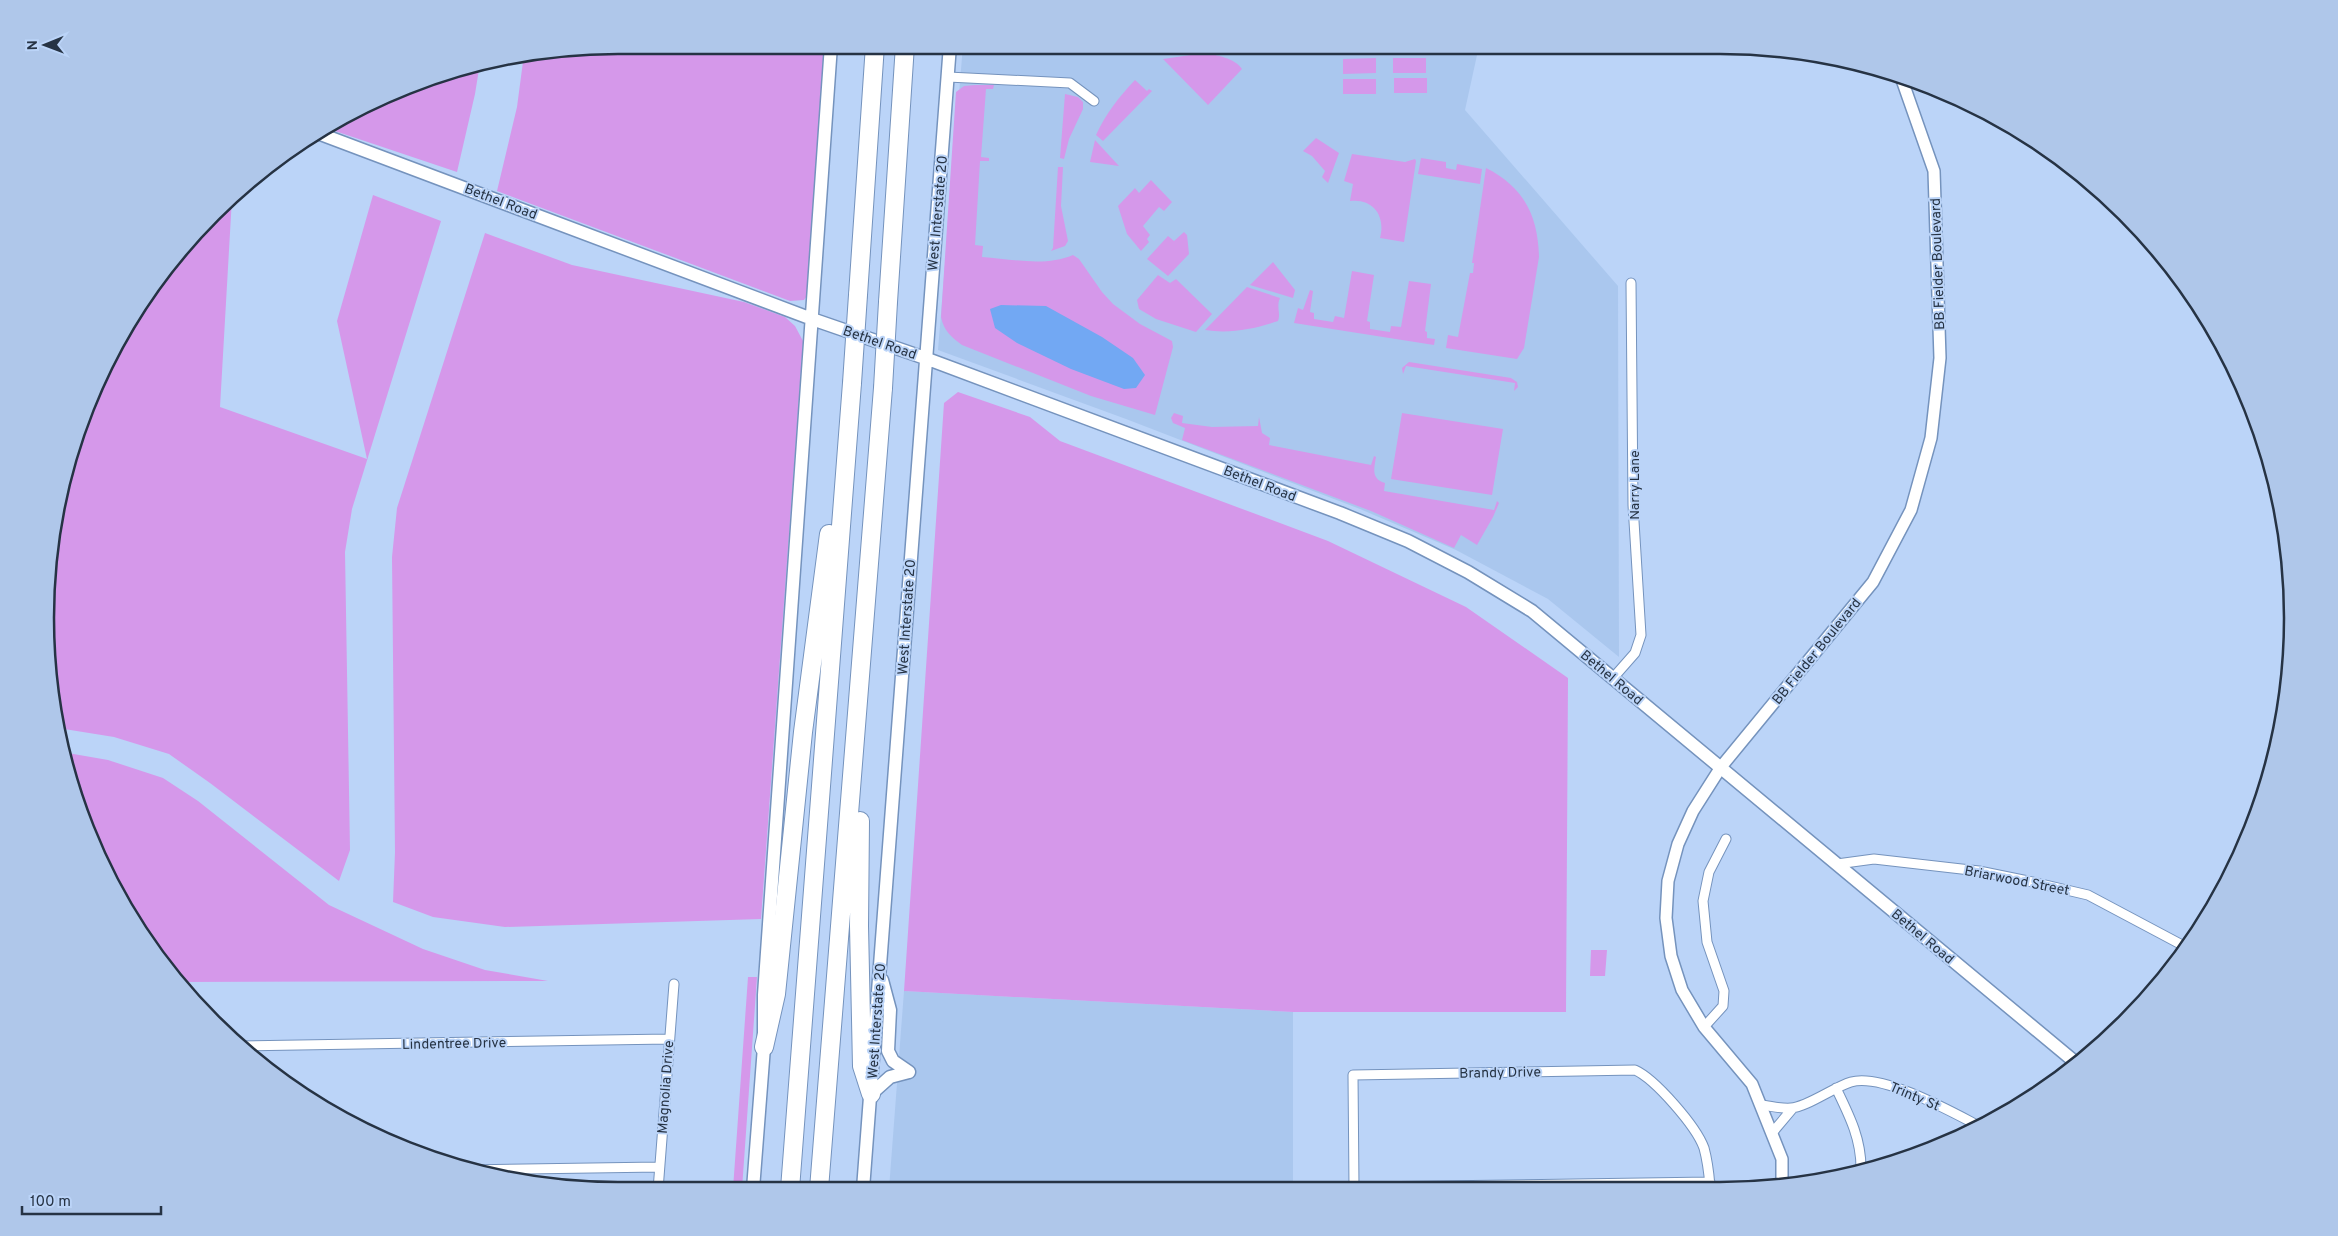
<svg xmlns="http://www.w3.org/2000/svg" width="2338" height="1236" font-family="Overpass,sans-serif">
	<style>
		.built { fill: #aac7ee }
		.green { fill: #d598ea }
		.water { fill: #72a8f3 }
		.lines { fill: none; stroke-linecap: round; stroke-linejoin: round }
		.minor-casing { stroke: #7593bd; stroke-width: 11 }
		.tertiary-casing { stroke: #7593bd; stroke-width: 14 }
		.secondary-casing { stroke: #7593bd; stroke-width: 15 }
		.motorway-casing { stroke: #7593bd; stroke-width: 20 }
		.minor { stroke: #fff; stroke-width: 9 }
		.tertiary { stroke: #fff; stroke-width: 11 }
		.secondary { stroke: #fff; stroke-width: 12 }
		.motorway { stroke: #fff; stroke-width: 18 }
		.motorway-bridge-casing { stroke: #7593bd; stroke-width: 20; stroke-linecap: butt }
		.motorway-bridge { stroke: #fff; stroke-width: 18 }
		.labels { text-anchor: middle; stroke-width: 4; stroke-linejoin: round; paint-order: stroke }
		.street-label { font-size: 14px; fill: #263344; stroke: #bbd4f8 }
		.rim { fill: none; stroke: #263344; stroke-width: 2.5 }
	</style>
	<rect width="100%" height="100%" fill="#bbd4f8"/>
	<path class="built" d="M963,45L1479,46L1465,110L1618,286L1619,657L1548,599L1456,550L1360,509L1126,419L938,350Z
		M904,991L1293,1012V1188L889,1189Z"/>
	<path class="green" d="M618,45H824L807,296L804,300L790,301L497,191L517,107L524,54Z
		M1205,53C1216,55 1235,58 1242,69L1208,105L1163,59Z
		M1376,58V73L1343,74V59Z
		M1393,58H1426V73H1393Z
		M480,63L475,94L457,172L323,127L434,76Z
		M1394,78H1427V93H1394Z
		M1343,79H1376V94H1343Z
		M1135,80L1147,91L1149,89L1152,91L1103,141L1096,135C1106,113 1119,97 1135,80Z
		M975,85H994L993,89H986L981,157L989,158V161H980L975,245L983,246L982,257C1012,259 1045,267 1073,255L1079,259L1102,292L1113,304L1140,324L1172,341L1173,347L1155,415L1091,396L962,345C951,337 944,331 941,317L956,92L964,86Z
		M1065,94L1078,97L1083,102V109L1069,139L1064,159L1060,158Z
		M1316,138L1339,153L1328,183L1322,177L1325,171L1312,156L1303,151Z
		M1095,140L1119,166L1090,162Z
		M1352,154L1405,162L1415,159L1416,161L1404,242L1380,238C1386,216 1373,198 1350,201L1353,184L1344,181Z
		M1421,158L1446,162V168L1456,170L1457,164L1482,169L1480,184L1418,174Z
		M1058,167H1063L1061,206L1068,241L1065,246L1051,251L1053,248Z
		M1486,168C1524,187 1538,216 1539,257L1524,348L1517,359L1446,348L1448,335L1458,337L1470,273H1473L1474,263H1472Z
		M1151,180L1172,202L1164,211L1159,207L1143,226L1150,235L1147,239L1149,242L1141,251L1127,234L1118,206L1135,188L1139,193Z
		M373,195L441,221L352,509L345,552L350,850L339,881L210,783L169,754L114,737L58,728L46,656V580L64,470L89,398L141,300L187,240L232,198L220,407L367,459L337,321Z
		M1184,232L1187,235L1189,254L1168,276L1147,259L1168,236L1174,241Z
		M485,233L572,265L744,302L785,317L795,326L803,341L761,919L505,927L433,917L393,902L395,852L392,557L397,508Z
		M1273,262L1295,290L1293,298L1250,285Z
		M1352,271L1374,275L1367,321L1370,322V329L1390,332L1391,326L1401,327L1409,281L1431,284L1425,331L1427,332V338L1435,339L1434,345L1294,323L1298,308L1303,310L1310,290L1313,291L1310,312L1314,313V319L1333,322L1335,316L1344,318Z
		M1158,275L1170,283L1176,279L1212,314L1196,332L1156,319L1139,309L1137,300Z
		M1247,287L1280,298C1276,307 1281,313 1278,321C1254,329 1230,334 1205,330Z
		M1409,362L1511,378L1517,382L1518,387L1514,391L1515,383L1406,366L1403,374L1402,368Z
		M958,392L1030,417L1060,441L1328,541L1466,607L1568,678L1566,1012H1293L904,991L944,403Z
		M1174,413L1183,416L1182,423L1212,427L1258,426L1259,417L1262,433L1270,438L1269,445L1371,465L1374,456L1376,457C1374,469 1371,479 1385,483L1384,491L1494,510L1497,501L1499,503L1493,517L1477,545L1461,535L1454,548L1371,511L1182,440L1185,428L1173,423L1171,418Z
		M1402,413L1503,429L1492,495L1391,479Z
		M62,752L108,760L163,778L198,801L329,905L423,949L485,970L548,981L179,982L142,937L104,871L64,766Z
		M1591,950H1607L1605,976H1590Z
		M748,977H757L742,1189H733Z"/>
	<path class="water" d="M1001,305L1046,306L1102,337L1133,358L1145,375L1136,388L1124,389L1071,369L1017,343L995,328L990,309Z"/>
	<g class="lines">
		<g class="minor-casing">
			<path id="minor" d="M948,77L1070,83L1094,101
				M1613,678L1635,653L1641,635L1633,505L1631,283
				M1837,864L1874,859L1979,871L2028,881L2088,895L2184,946
				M1704,1027L1723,1006L1724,991L1707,942L1703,901L1709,872L1726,839
				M239,1046L669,1039
				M1836,1088C1849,1115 1861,1138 1861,1168
				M1761,1105C1771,1106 1782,1109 1791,1108C1807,1107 1834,1087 1851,1082C1882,1073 1950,1111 1979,1126
				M1772,1133L1793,1108
				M465,1170L659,1167
				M1354,1187L1353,1075L1635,1070C1655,1079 1696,1126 1704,1148C1707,1159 1709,1174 1710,1186
				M1364,1187L1710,1182
				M658,1190L674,984"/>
		</g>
		<g class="tertiary-casing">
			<path id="tertiary" d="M1782,1186V1159L1752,1084L1704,1027L1682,990L1671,956L1666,918L1668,881L1678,844L1693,811L1721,767L1873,582L1911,510L1931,438L1940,358L1934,171L1901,77"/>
		</g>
		<g class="secondary-casing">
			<path id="secondary" d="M315,132L812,319L925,358L1340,513L1408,541L1468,572L1532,611L2075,1062
				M882,980L890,1010L888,1051L893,1061L909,1072
				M871,1094L890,1077L909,1072
				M753,1189L764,1047V995L831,45
				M863,1189L950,45"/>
		</g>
		<g class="motorway-casing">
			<path id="motorway" d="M858,295L875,45
				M888,302L905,45
				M860,821L859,926L862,1066L871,1094
				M764,1047L776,994L803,732L829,534
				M790,1189L852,383
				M819,1189L883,388"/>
		</g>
		<use href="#minor" class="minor"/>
		<use href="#tertiary" class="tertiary"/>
		<use href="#secondary" class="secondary"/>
		<use href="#motorway" class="motorway"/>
		<g class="motorway-bridge-casing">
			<path id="motorway-bridge" d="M852,383L858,295
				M883,388L888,302"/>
		</g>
		<use href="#motorway-bridge" class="motorway-bridge"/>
	</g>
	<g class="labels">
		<g class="street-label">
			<text transform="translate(501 201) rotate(21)" y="5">Bethel Road</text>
			<text transform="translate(937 213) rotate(-85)" y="5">West Interstate 20</text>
			<text transform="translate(1937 264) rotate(-92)" y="5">BB Fielder Boulevard</text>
			<text transform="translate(880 342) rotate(19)" y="5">Bethel Road</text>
			<text transform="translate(1260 483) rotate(21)" y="5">Bethel Road</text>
			<text transform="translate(1634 485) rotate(-90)" y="5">Narry Lane</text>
			<text transform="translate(906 617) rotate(-86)" y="5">West Interstate 20</text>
			<text transform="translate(1816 651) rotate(-51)" y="5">BB Fielder Boulevard</text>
			<text transform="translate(1612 677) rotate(40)" y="5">Bethel Road</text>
			<text transform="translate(2017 880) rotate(11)" y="5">Briarwood Street</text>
			<text transform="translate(1923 936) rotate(40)" y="5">Bethel Road</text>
			<text transform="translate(876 1021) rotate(-86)" y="5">West Interstate 20</text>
			<text transform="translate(454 1043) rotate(-1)" y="5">Lindentree Drive</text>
			<text transform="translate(1500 1072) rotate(-1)" y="5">Brandy Drive</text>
			<text transform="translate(665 1087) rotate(-86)" y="5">Magnolia Drive</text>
			<text transform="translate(1915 1096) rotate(23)" y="5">Trinty St</text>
		</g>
	</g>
	<path d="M0 0H2338V1236H0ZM618 54H1720A564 564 0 0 1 2284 618V618A564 564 0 0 1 1720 1182H618A564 564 0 0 1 54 618V618A564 564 0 0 1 618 54Z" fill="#afc7ea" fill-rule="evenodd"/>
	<path class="rim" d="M618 54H1720A564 564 0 0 1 2284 618V618A564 564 0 0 1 1720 1182H618A564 564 0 0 1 54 618V618A564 564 0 0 1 618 54Z"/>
	<g transform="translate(45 45) rotate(269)" stroke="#bbd4f8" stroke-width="4" paint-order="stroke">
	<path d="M0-4L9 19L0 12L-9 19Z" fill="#263344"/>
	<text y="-8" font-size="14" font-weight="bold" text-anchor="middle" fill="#263344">N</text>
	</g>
	<path d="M22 1206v8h139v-8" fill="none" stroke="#263344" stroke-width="2.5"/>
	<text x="30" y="1206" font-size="15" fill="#263344" stroke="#bbd4f8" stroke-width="4" paint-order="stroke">100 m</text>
</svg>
